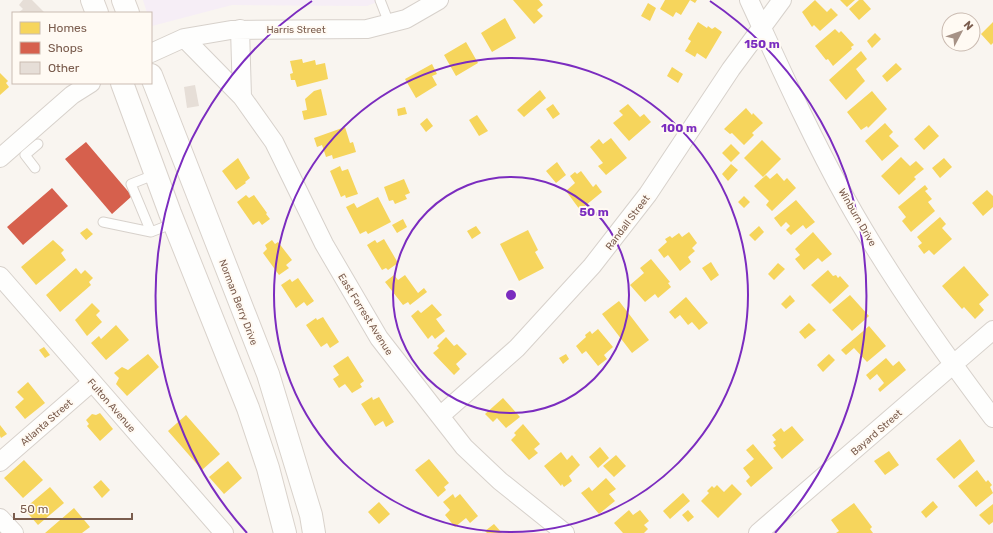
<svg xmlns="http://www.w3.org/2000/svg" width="993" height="533" font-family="Rubik,sans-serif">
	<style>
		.education { fill: #f6eef6 }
		.homes { fill: #f6d55c }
		.shops { fill: #d6604d }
		.building { fill: #e6ded7 }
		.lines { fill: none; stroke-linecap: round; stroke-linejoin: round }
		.lane-casing { stroke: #d7d1cb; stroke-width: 11 }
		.street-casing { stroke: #d7d1cb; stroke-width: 20 }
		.secondary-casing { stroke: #d9d2cb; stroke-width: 24 }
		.lane { stroke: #fefefd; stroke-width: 9 }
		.street { stroke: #fefefd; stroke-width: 18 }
		.secondary { stroke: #fefefd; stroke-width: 22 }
		.ring { fill: none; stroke: #7b2cbf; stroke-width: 2 }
		.labels { text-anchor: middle; stroke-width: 4; stroke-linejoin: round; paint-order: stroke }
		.street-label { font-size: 10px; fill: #7a5c4d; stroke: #fffaf3 }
		.centre { fill: #7b2cbf; stroke: #fffaf3; stroke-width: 2 }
		.ring-label { font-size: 12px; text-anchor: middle; font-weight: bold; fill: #7b2cbf; stroke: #fffaf3; stroke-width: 4; stroke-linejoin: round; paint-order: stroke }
	</style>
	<rect width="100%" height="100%" fill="#f9f5f0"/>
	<path class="education" d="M143,0H382L367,6L232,5L152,26L151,13H147Z"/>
	<path class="homes" d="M513,0H539L543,5L537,10L543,16L534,24Z
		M665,0H697L695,3L690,0L681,15L676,12L673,17L660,9Z
		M815,0L827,12L831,8L838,15L820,31L814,25L812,27L802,12Z
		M840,0H855L847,7Z
		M859,0H863L871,9L859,20L849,9Z
		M648,3L656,8L650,21L641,16Z
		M505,18L516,38L492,52L481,33Z
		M698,22L707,28L708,26L712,29L715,27L722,32L706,59L697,53L695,57L685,51L691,41L688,39Z
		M993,22V43L991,45L981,34Z
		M835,29L839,33L841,31L854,45L851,47L852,49L833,66L828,59L826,60L815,46Z
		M875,33L881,39L872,48L867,41Z
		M466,42L478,63L456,76L444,55Z
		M861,51L867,59L856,69L865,81L846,100L829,80Z
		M302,59L303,63L315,60L316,65L325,63L328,79L297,87L295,80H291L290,74L293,73L290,61Z
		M896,63L902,69L887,82L882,76Z
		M432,64L437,74L432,76L437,85L416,98L405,79Z
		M672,67L683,74L678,83L667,76Z
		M0,73L8,81L6,83L9,87L0,95Z
		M321,89L327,115L304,120L302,111L307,110L305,99L314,91Z
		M540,90L546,98L524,117L517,110Z
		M872,91L887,109L868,128L867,126L861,130L847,112Z
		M553,104L560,114L553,119L546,109Z
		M628,104L640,117L644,114L651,122L629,141L613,123L623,115L619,111Z
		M405,107L407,114L398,116L397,109Z
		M746,108L752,115L753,113L763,123L752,133L754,135L744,145L732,133L730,134L724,129Z
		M477,115L488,131L479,136L469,120Z
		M427,118L433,126L426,132L420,124Z
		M885,123L893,132L889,136L899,146L882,161L865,141Z
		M929,125L939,136L924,150L914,139Z
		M345,127L350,143L353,142L356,152L333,159L332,155L326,157L322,145L317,147L314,138Z
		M611,138L627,158L606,175L598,166L603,163L590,147L599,139L603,144Z
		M762,140L781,159L763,177L744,158Z
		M731,144L740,153L731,162L722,153Z
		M901,157L910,166L916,161L924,169L914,177L916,179L899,195L881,176Z
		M238,158L250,178L245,182L246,183L236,190L222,171Z
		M944,158L952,167L940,178L932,168Z
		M557,162L566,175L556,183L546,171Z
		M731,164L738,170L728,181L722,174Z
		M340,166L342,171L348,169L358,194L346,198L345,195L341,197L330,171Z
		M581,171L593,187L596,184L602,192L580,210L566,191L575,183L570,176L575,172L577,174Z
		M777,173L784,181L787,178L796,188L772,211L766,205L769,201L754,186L766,175L770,179Z
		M404,179L410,193L405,195L407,199L395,204L393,200L389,201L384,187Z
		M925,185L928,189L925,191L932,199L928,202L935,211L911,232L902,221L906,217L898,207Z
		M987,190L993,196V207L983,216L972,203Z
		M246,195L249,198L254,195L267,213L266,214L270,219L262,225L259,221L253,225L237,202Z
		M744,196L750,202L744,208L738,202Z
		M378,197L391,222L368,234L366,231L360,234L346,207L354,203L357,208Z
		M796,200L815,222L806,229L803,225L791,235L786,230L790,226L786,222L781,227L774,218Z
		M940,217L946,224L942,228L952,239L934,255L929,250L924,254L918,246L922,243L917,237Z
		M403,219L407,227L397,233L392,225Z
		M476,226L481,233L472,239L467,231Z
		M759,226L764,232L755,241L749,235Z
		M87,228L93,234L86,240L80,233Z
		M528,230L538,250L535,252L544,268L519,281L500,244Z
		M689,232L697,243L692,248L695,251L688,257L691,262L680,271L668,255L664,258L658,250L667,242L665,239L670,236L672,238L679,233L682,237Z
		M813,232L832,254L822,262L818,258L804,270L795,259L800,255L795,249Z
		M384,239L398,263L388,270L386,268L382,270L367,245L375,240L377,243Z
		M53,240L64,250L61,253L66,260L36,285L21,267Z
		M272,240L275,244L278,242L292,260L286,265L289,268L279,275L263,253L267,249L265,245Z
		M651,259L670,282L668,283L671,287L658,298L655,294L645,302L630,285L644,273L640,268Z
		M711,262L719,275L711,281L702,268Z
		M778,263L785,269L774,280L768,274Z
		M964,266L989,295L979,304L984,310L975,319L964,307L962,309L942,286Z
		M76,268L81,274L85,270L93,278L89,282L91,285L60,312L46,295Z
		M828,270L833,276L836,275L838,278L840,276L849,286L830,304L811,285Z
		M394,275L398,280L405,275L418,293L424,288L427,292L410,305L408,302L403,305L385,282Z
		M298,278L314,301L307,306L304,302L296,308L281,285L290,279L292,282Z
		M790,295L795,301L786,309L781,304Z
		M850,295L869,316L852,331L832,310Z
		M686,297L708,323L699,330L692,322L688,325L680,315L675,319L669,312Z
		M619,301L649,340L632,353L602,314Z
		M92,303L100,311L96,315L102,322L87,336L75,320Z
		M432,304L442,315L436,319L445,331L435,339L432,335L428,339L411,316L418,310L421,313Z
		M323,317L339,342L330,348L327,343L321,347L306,325L316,318L317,320Z
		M809,323L816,330L805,339L799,332Z
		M116,325L129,340L106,360L91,343L99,336L101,339Z
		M869,326L886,346L867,362L854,348L846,355L841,350Z
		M598,329L613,347L604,355L607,359L598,366L586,351L582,354L576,346L586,337L585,335L590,331L592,334Z
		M446,337L454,346L457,344L467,354L456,364L460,369L454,375L433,353L439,348L437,346Z
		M44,347L50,355L45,358L39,350Z
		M148,354L159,367L127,396L116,384L119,378L114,373L122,367L128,370Z
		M566,354L569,359L563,364L559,358Z
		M829,354L835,360L823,372L817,365Z
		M348,356L364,381L360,384L362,387L352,393L345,384L339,388L333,379L339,375L333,366Z
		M886,358L893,366L899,361L906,370L880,392L878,389L884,383L877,374L870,380L866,375Z
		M28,382L45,403L25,419L15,407L24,399L17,392Z
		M372,397L373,400L379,397L394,422L386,427L383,421L375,426L361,404Z
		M503,398L520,417L506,428L497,418L493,422L485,414Z
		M100,413L113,429L100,441L87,426L89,424L86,420L92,414L96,415Z
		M186,415L220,454L202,470L168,431Z
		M523,424L540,444L534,449L538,453L529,460L511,440L516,435L514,433Z
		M0,425L7,434L1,438L0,436Z
		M792,426L804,440L782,459L773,448L776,446L773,442L776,440L772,435L781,428L784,432Z
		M960,439L975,461L954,479L936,459Z
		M753,444L773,468L751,487L746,481L750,477L743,468L754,459L746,450Z
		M600,447L609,458L598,468L589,457Z
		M889,451L899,465L885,475L874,461Z
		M561,452L567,460L572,455L580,465L569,476L572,481L564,487L562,484L561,486L544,466Z
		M616,455L626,466L614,477L603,466Z
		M429,459L449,483L444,487L446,490L438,497L415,470Z
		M24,460L43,480L23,498L4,478Z
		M228,461L242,478L224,494L209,477Z
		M977,470L986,482L988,480L992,485L990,487L993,493L976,507L958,486Z
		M606,478L616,489L609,494L615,501L599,514L581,493L589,487L592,491Z
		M101,480L110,490L102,498L93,487Z
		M732,484L742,494L718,518L701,501L709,493L707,491L712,486L714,488L717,485L724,492Z
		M50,487L64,503L38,525L24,509Z
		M683,493L690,501L670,519L663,511Z
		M453,494L455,498L460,494L478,516L470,523L466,518L455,527L445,515L450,510L443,502Z
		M933,501L938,507L926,518L921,512Z
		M379,502L390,514L379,524L368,512Z
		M854,503L872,527L870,529L873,533H836L839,531L831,520Z
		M993,504V522L989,525L979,515Z
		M74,508L90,527L82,533H45Z
		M629,510L633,515L640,510L649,521L644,525L648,529L644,533H623L614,523Z
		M688,510L694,517L688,522L682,515Z
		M494,524L502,533H487L485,531Z"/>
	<path class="shops" d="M86,142L132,196L112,214L65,159Z
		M52,188L68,206L23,245L7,227Z"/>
	<path class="building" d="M23,0H32L45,13H18L23,9L19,5Z
		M195,85L199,106L187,108L184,87Z"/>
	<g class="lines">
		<g class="lane-casing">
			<path id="lane" d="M380,0L389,23
				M35,168L25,155L38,144
				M103,222L151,232L174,223
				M151,232L131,184L156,174"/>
		</g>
		<g class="street-casing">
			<path id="street" d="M749,0C780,67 810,134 846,199C889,276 940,348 993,418
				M240,29L242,97L274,142L324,244L379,338L464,447L500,481L565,533
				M184,38L242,97
				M151,53L184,38L231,30L367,29L406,19L439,0
				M0,158L72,95L91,83
				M0,276L224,533
				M440,416L517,348L592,266L648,194L731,69L782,0
				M0,462L92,382
				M0,518L14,533
				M758,533L993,330"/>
		</g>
		<g class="secondary-casing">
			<path id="secondary" d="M92,0L97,13
				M123,0L128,13
				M151,75L268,374L311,515L314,533
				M122,83L170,213L248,408L268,468L285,533"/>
		</g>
		<use href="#lane" class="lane"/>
		<use href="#street" class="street"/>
		<use href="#secondary" class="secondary"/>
	</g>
	<g class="ring">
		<circle cx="511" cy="295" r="118"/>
		<circle cx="511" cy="295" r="237"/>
		<path d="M247 533A355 355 0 0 1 312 1M710 1A355 355 0 0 1 775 533"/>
	</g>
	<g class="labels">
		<g class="street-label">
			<text x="296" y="33">Harris Street</text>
			<text transform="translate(858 217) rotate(60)" y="4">Winburn Drive</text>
			<text transform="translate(627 222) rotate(-53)" y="4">Randall Street</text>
			<text transform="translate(239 302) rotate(69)" y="4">Norman Berry Drive</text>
			<text transform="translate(366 314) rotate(58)" y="4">East Forrest Avenue</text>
			<text transform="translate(112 405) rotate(49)" y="4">Fulton Avenue</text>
			<text transform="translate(46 422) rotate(-41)" y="4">Atlanta Street</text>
			<text transform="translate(876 432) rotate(-41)" y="4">Bayard Street</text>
		</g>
	</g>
	<circle cx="511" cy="295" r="6" class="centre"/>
	<g class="ring-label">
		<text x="762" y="48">150 m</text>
		<text x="679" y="132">100 m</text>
		<text x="594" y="216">50 m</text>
	</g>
	<rect x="12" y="12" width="140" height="72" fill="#fffaf3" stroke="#cabbb1"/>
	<rect x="20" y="22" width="20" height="12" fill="#f6d55c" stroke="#cabbb1"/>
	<text x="48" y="32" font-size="12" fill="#7a5c4d">Homes</text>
	<rect x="20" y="42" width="20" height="12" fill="#d6604d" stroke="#cabbb1"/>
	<text x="48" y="52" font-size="12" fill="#7a5c4d">Shops</text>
	<rect x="20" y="62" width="20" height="12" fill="#e6ded7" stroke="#cabbb1"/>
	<text x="48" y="72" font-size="12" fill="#7a5c4d">Other</text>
	<g transform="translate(961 32) rotate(49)"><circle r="19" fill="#fffaf3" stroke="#cabbb1"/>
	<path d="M0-3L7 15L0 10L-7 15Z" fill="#a69286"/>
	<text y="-6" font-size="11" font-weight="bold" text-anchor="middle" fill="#7a5c4d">N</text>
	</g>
	<path d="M14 513v6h118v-6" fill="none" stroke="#7a5c4d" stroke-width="2"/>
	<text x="20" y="513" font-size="12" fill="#7a5c4d" stroke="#fffaf3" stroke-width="3" paint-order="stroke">50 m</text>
</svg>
